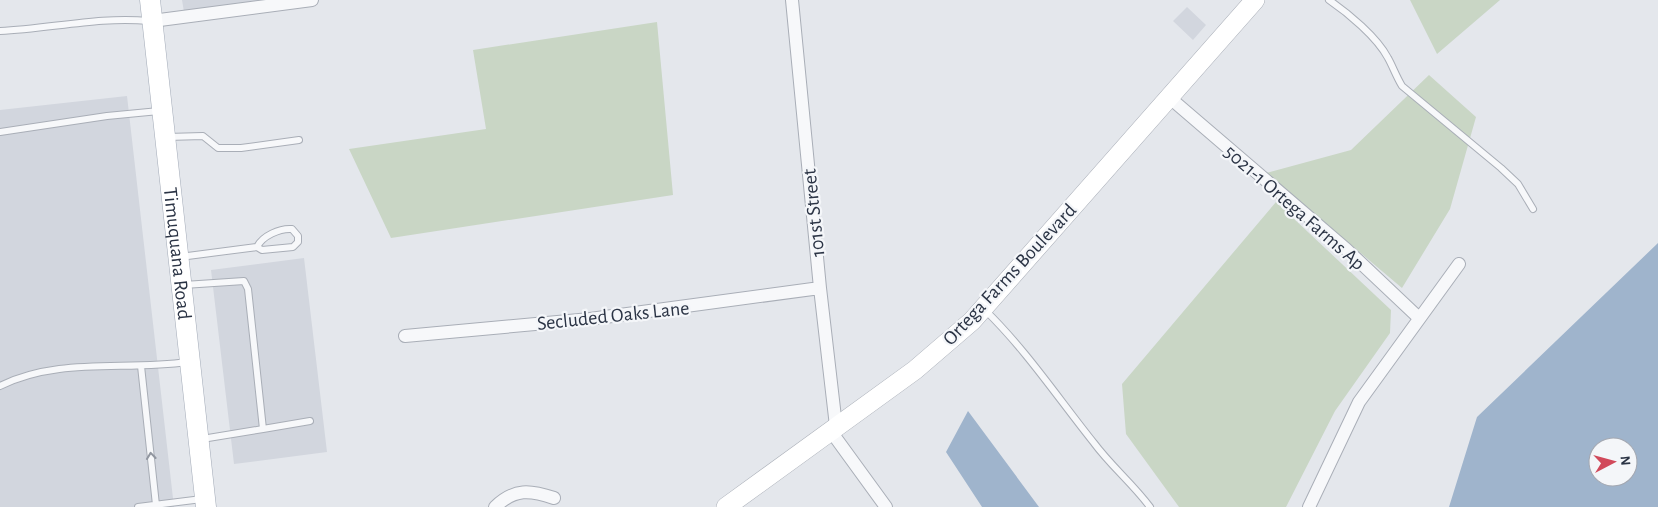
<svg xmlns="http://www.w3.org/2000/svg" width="1658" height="507" font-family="'Alegreya Sans',sans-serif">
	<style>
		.built { fill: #d2d6de }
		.green { fill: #c9d6c5 }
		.water { fill: #9fb4cc; fill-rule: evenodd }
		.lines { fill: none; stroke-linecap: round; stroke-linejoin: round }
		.lane-casing { stroke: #a9aeb7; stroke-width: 8 }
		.street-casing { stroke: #a9aeb7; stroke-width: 14 }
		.secondary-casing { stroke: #a9aeb7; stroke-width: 20 }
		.primary-casing { stroke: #a3abb8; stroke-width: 21 }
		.lane { stroke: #f7f8fa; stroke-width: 6 }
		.street { stroke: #f7f8fa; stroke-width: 12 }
		.secondary { stroke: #fff; stroke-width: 19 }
		.primary { stroke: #fff; stroke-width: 20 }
		.oneway { stroke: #9196a0 }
		.labels { text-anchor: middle; stroke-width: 4.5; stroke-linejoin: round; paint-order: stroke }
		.street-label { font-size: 20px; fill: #2b3445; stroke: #f4f6f9 }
	</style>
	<rect width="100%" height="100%" fill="#e4e7ec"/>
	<path class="built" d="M182,0H284L184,12Z
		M1187,7L1206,25L1193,40L1173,21Z
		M127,96L174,507H0V110Z
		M304,258L327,452L234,464L211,270Z"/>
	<path class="green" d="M1410,0H1500L1437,54Z
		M657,22L673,195L391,238L349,149L486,129L473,50Z
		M1429,75L1476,117L1450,209L1402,288L1266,173L1351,150Z
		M1276,202L1391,310L1390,333L1335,411L1286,507H1179L1126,434L1122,384Z"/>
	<path class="water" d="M1658,243V507H1449L1477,417ZM1598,447H1628V477H1598Z
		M968,411L1039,507H982L946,452Z"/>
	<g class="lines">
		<g class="lane-casing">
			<path id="lane" d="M1329,0C1348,13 1377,37 1388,58C1393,67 1396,76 1402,86L1501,168L1518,184L1533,209
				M0,31C50,29 99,16 149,21
				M0,132L107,116L159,111
				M167,137L203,136L218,148H241L299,140
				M180,257L257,247C262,236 280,228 292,229L298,236V242L293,247L262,250L257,247
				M184,285L244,281L248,289L263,429L202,439
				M985,310C1026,350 1058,398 1094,443C1111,466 1133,484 1150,507
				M141,366L156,505
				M0,386C59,357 124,371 187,362
				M263,429L310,421
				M138,507L202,499"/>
		</g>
		<g class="street-casing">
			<path id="street" d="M792,0L820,288L836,426
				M152,21L312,0
				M1170,98L1346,249L1419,318
				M405,336L590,319L820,288
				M830,430L886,507
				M495,507C515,488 530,490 554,498
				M1309,507L1359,402L1459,264"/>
		</g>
		<g class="secondary-casing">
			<path id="secondary" d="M726,507L915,370L972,321L1255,0"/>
		</g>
		<g class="primary-casing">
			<g id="primary">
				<path id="s1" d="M150,0L206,507"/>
			</g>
		</g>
		<use href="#lane" class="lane"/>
		<use href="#street" class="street"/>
		<use href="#secondary" class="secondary"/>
		<use href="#primary" class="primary"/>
	</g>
	<defs><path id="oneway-chevron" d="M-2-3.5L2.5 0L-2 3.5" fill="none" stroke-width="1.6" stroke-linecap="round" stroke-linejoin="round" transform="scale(1.25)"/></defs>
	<use class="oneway" href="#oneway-chevron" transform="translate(151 456) rotate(-96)"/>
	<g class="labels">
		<g class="street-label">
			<text transform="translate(1295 207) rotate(41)" y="7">5021-1 Ortega Farms Ap</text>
			<text transform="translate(813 213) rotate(-96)" y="7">101st Street</text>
			<text dy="7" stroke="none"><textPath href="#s1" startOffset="255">Timuquana Road</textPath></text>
			<text transform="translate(1009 274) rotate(-47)" y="7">Ortega Farms Boulevard</text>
			<text transform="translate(613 315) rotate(-6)" y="7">Secluded Oaks Lane</text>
		</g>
	</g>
	<g transform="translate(1613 462) rotate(84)"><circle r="24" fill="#f4f6f9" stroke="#a4a8b1"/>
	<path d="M0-4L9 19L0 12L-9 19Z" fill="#d1495b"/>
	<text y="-8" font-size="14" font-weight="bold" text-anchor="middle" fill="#2b3445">N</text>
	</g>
</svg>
